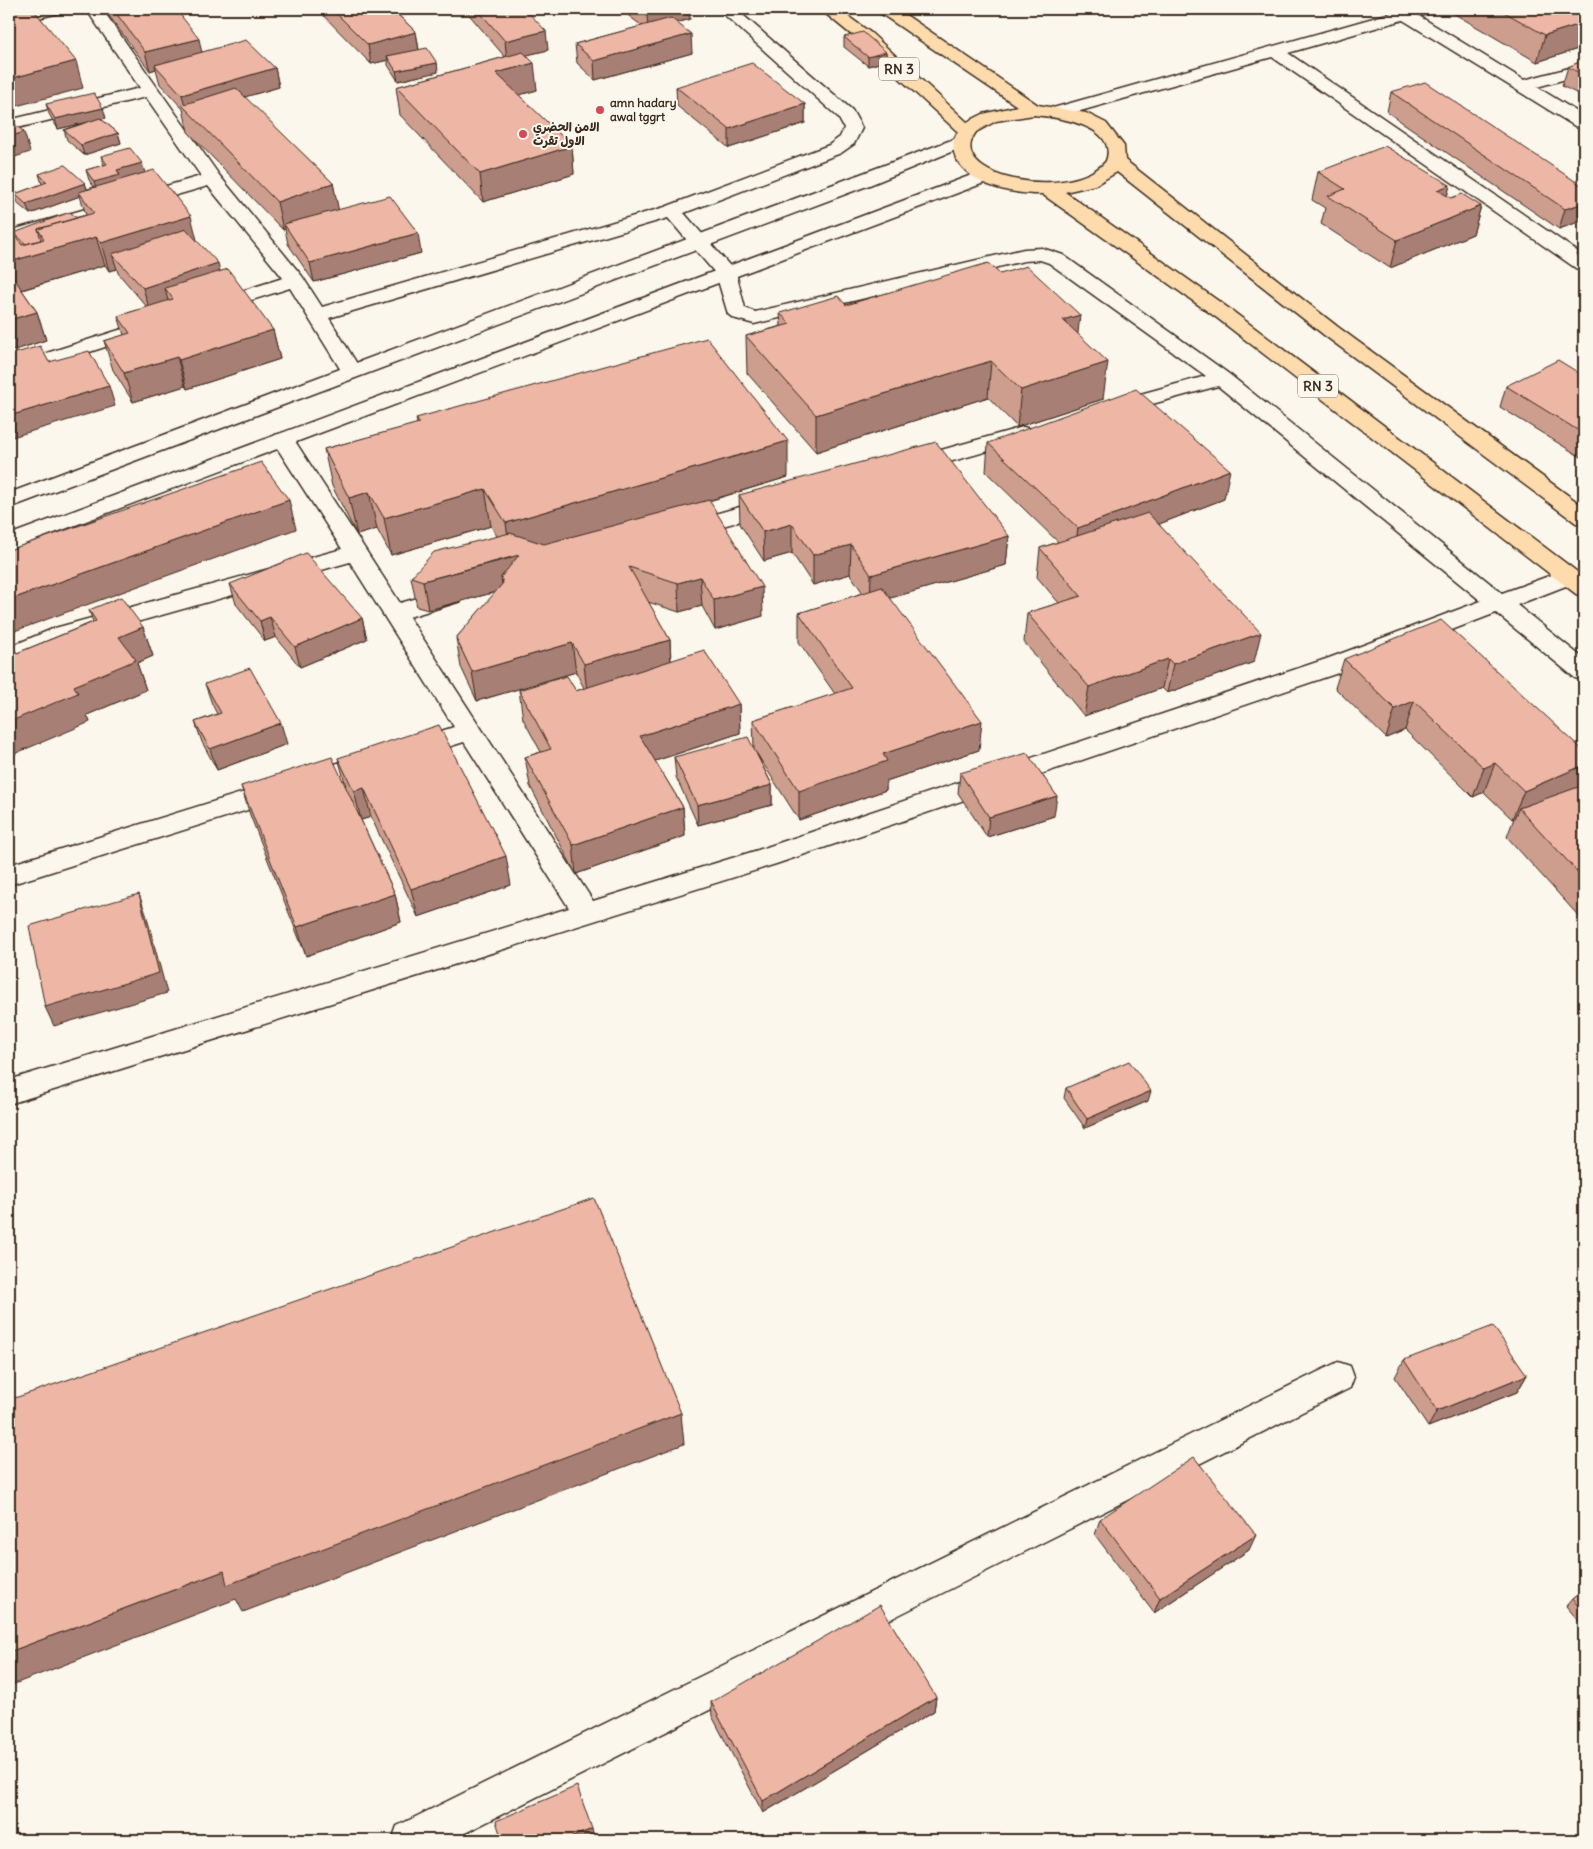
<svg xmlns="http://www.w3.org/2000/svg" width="1593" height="1849" font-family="Delius,'Playpen Sans Arabic',sans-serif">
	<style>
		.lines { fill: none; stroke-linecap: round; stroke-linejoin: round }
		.street-casing { stroke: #3b2a1e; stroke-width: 3 }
		.secondary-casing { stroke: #3b2a1e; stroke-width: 3 }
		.highway-casing { stroke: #3b2a1e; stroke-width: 3 }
		.street { fill: #fbf7ec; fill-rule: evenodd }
		.secondary { fill: #fbf7ec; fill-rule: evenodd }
		.highway { fill: #fedbac; fill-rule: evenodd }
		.wall { fill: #cd9d8e; stroke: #3b2a1e }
		.shaded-wall { fill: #a77f74; stroke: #3b2a1e }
		.building { fill: #eeb6a5; stroke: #3b2a1e }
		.poi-dot { fill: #d1495b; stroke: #fbf7ec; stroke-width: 2 }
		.labels { text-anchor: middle; stroke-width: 4; stroke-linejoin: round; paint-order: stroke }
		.far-poi-label { font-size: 12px; font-weight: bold; fill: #3b2a1e; stroke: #fbf7ec; text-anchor: start }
		.shield { fill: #fbf7ec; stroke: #75685c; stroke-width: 1 }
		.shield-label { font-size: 14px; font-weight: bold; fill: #3b2a1e }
	</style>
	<rect width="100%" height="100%" fill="#fbf7ec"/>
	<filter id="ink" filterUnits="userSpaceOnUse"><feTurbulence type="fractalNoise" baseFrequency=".02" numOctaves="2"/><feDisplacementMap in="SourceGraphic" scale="10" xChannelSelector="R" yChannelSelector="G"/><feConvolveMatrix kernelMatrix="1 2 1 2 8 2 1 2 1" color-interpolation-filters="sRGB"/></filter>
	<g filter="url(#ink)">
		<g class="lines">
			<g class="street-casing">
				<path id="street" d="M34,9H61L59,13L9,25V15Z
					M86,9H102L219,175L302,276L322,307L665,207L829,145L840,137L844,128L838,117L718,9H736L852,110L862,128L854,144L841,153L684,213L736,273L745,308L755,312L1024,249L1042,248L1063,255L1229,374L1502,593L1560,572L1568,569L1576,572L1580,577L1576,582L1517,605L1584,659V680L1575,678L1496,613L1347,670L776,864L9,1104V1080L569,908L464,742L9,885V865L454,727L350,562L73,640L9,664V647L55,628L342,549L272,440L275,435L283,433L291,435L400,603L453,588L461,591L465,596L461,601L409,617L593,901L758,850L1329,658L1481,601L1218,386L1112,415L1104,414L1101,409L1104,404L1206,376L1049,263L1040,260L1024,261L754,324L733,318L728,314L716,274L668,218L329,318L362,372L359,376L352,378L345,376L342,372L290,288L220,310L213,312L206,310L203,306L206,302L283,278L208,186L9,243V231L201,176L146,97L9,130V120L140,88Z
					M1388,9H1433L1431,13L1419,16L1524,80L1584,64V74L1537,87L1584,116V129L1578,128L1403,20L1288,53L1584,256V271L1577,269L1272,57L1059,117L1053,116L1050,112L1053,108L1391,13Z
					M160,317L167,319L170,323L167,327L9,378V365Z
					M1023,427L1031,429L1034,434L1031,439L910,473L902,471L899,466L902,461Z
					M775,497L783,499L786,504L783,509L684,537L676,535L673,530L676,525Z
					M1338,1362L1350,1366L1354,1377L1350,1388L451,1840H392L397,1826Z"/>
			</g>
			<g class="secondary-casing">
				<path id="secondary" d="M962,136L968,137L971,141L968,145L867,186L9,508V493Z
					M985,170L992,172L994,176L992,180L9,550V535Z"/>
			</g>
			<g class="highway-casing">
				<path id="highway" d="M820,9H838L871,33L967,122L983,114L1017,106L880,13L878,9H897L1038,105L1086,113L1106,123L1124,146L1125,160L1338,327L1584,507V525L1576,523L1324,335L1117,172L1095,185L1065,192L1231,310L1584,577V597L1576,594L1217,318L1042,194C1012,194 972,187 956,158C952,149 952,140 958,132L859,41ZM1034,115C1056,117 1119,125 1106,161C1072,202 942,179 976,132L996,121Z"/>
			</g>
			<use href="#street" class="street"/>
			<use href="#secondary" class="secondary"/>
			<use href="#highway" class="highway"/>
		</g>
		<path class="wall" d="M104,9H176L202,52L275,68L279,87L244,97L333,183L338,210L421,253L314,282L288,244L285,229L283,230L188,132L183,109L160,84L156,69L150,71Z
			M317,9H392L416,32L419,50L437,63L438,72L398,81L388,65V60L371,64Z
			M465,9H525L548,50L526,55L537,90L518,95L572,146L574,174L483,202L400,115L396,87L505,57L466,11Z
			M620,9H689L690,19L677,23L692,53L595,80L577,63L575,44L642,26Z
			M1446,9H1584V47L1537,62Z
			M844,37L886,52V61L868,66L844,47Z
			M1584,60V97L1562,86L1568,67Z
			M676,87L805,104V123L729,148L677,106Z
			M1391,92L1584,187V220L1559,229L1387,112Z
			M46,104L106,118L101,119L118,133L121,143L84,155L67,140L64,130L87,122L58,129L49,114Z
			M101,156L144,173L220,271L273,330L280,359L187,389L185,386L133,402L113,370L104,341L124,335L118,316L147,307L118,273L117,269L109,271L105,265L22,290L37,312L46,340L9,352L14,233L86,215L80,196L30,214L18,204L15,194L42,184L39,174L85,183L87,189L94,187L89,180L86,170L104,165Z
			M1318,172L1450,185L1447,196L1451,198L1481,206L1473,234L1390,268L1321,224L1325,208L1312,200Z
			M1583,235H1584V259L1577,255Z
			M1000,274L1078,334L1103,399L1017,427L988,397L816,452L747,373L746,336L781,326L780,313L846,305Z
			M1584,376V459L1500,407L1506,386Z
			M416,418L788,477L709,501L763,616L715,630L702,606L679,612L648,602L670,640L671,661L739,704L740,733L655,761L683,807L685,836L576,874L530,786L525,757L541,752L523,719L519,690L576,691L584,688L576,672L477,701L461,667L456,638L496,592L428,610L417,607L411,577L497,536L491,526L391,555L377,529L357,535L332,486L324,449L417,424Z
			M988,443L1224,499L1159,524L1254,662L1167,693L1162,688L1084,716L1024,642L1027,613L1059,603L1037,577L1040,548L1058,542L986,472Z
			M739,495L1009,536L1006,565L890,598L979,750L886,781V790L799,820L757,754L772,785V805L698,825L676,777L674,757L754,748L753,720L835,694L799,642V613L863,593L850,574L813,585L792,553L764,561L740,524Z
			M230,584L362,618L367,639L300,667L276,637L265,641L236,604Z
			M89,610L143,627L153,656L137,663L146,690L87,715L90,722L17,653L93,622Z
			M1344,659L1584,785V922L1507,837L1514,818L1512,819L1484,792L1473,797L1405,730L1386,738L1335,688Z
			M205,684L287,744L217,770L202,742L195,722L217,714L212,704Z
			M338,758L511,885L418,917L371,817L361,820L395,894L401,922L306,956L250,815L241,786H346Z
			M960,773L1054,816L987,837L958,793Z
			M1066,1088L1148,1101L1085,1128L1064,1098Z
			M1404,1360L1527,1375L1517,1392L1428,1427L1395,1377Z
			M1100,1519L1249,1550L1154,1613L1095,1535Z
			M1584,1590V1627L1566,1606L1572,1599Z
			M936,1697L934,1711L763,1813L712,1716L711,1702Z"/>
		<path class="shaded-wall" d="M660,9H689L690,19L648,31L647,13Z
			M1584,23V47L1537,62L1545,35Z
			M546,31L548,50L507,60L505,41Z
			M416,32L419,51L387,56L388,60L371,64L368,45Z
			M691,34L692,53L595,80L594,61Z
			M199,39L203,58L155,65L156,69L150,71L145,52Z
			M886,52V61L868,66V57Z
			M76,61L83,88L9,108V79Z
			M437,63L438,72L398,81L396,71Z
			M534,63L537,90L499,101L496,73Z
			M275,68L279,87L190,113L186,109L182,95Z
			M805,104V123L729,148V129Z
			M103,108L106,118L58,129L55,119Z
			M24,132L30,152L9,159V137Z
			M118,133L121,143L84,155L81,145Z
			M572,146L574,174L483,202L480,174Z
			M142,163L145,173L97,192L94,182L117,170Z
			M85,183L88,193L79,192L80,196L30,214L26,204Z
			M333,183L339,212L284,224L285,229L283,230L277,202Z
			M1450,185L1443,213L1437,190Z
			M1584,203V220L1559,229L1565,209Z
			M1481,206L1473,234L1390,268L1397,240Z
			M191,216L198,244L112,254L117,269L109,271L101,243Z
			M418,233L421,253L314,282L310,263Z
			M96,237L105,265L14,292L9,277V262Z
			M218,263L223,283L165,288L168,301L149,308L143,288Z
			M37,312L46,340L9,352V320Z
			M1080,315L1076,351L1063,320Z
			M273,330L280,359L187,389L179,360Z
			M177,357L185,386L133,402L124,373Z
			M991,361L988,397L816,452V415Z
			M1108,362L1103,399L1017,427L1021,390Z
			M109,386L115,406L9,438V416Z
			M788,441V477L520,557L503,583L501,577L503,590L428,610L423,581L511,558L506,523Z
			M1230,470L1224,499L1074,557L1078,528Z
			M485,489L491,526L391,555L384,518Z
			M369,492L377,529L357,535L349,498Z
			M289,500L296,529L9,633V600Z
			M792,524V553L764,561L763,532Z
			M1009,536L1006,565L870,604L871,575Z
			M851,545L850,574L813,585V555Z
			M700,577L702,606L679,612L678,583Z
			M762,587L763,616L715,630L714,600Z
			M270,617L276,637L265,641L260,621Z
			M362,618L367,639L300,667L295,647Z
			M143,627L153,656L137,663L146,690L87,715L90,722L9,756V722L74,686L119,637Z
			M1261,633L1254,662L1167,693L1173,664Z
			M670,640L671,669L587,693L584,664Z
			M572,643L576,672L477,701L472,672Z
			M1168,659L1162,688L1084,716L1089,687Z
			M1414,701L1405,730L1386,738L1395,709Z
			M739,704L740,733L643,765L640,736Z
			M982,721L979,750L886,781V790L799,820V791L883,754Z
			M281,723L287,744L217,770L210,749Z
			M1495,763L1484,792L1473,797L1484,768Z
			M1584,765V784L1582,789L1519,808L1514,818L1512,819L1524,791Z
			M772,785V805L698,825L697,805Z
			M364,788L371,817L361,820L354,791Z
			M1057,796L1054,816L987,837L989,817Z
			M683,807L685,836L576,874L573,845Z
			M506,856L511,885L418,917L411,889Z
			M139,894L146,914L167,993L54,1026L45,1007Z
			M395,894L401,922L306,956L297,927Z
			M1151,1091L1148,1101L1085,1128L1087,1119Z
			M1527,1375L1517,1392L1428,1427L1437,1411Z
			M681,1413L684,1444L243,1612L236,1599L9,1686V1652L224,1571Z
			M1256,1535L1249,1550L1154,1613L1160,1598Z
			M936,1697L934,1711L763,1813V1801Z
			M592,1829L594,1835L581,1840H565Z"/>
		<path class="building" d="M9,9H33L76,61L9,79Z
			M113,9H176L199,39L145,52Z
			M332,9H392L416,32L368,45Z
			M477,9H525L546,31L505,41Z
			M642,9H660L647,13Z
			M1499,9H1584V23L1545,35Z
			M671,18L691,34L594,61L575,44Z
			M863,32L886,52L868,57L844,37Z
			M246,40L275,68L182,95L155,65Z
			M427,48L437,63L396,71L387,56Z
			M523,52L534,63L496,73L572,146L480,174L396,87Z
			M1584,60V75L1568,67Z
			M752,63L805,104L729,129L676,87Z
			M1425,82L1584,187V203L1565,209L1391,92Z
			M236,88L333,183L277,202L182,105Z
			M94,93L103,108L55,119L46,104Z
			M100,118L118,133L81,145L64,130Z
			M12,122L24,132L9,137V123Z
			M1385,146L1450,185L1437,190L1451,198L1462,194L1481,206L1397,240L1328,196L1345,189L1318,172Z
			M130,148L142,163L117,170L120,175L94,182L86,170L107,164L101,156Z
			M65,165L85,183L26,204L15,194L47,182L39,174Z
			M154,170L191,216L101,243L96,237L9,262V225L22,245L44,239L38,229L94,213L79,192Z
			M390,196L418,233L310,263L284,224Z
			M70,212L77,218L38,229L41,240L26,244L14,233Z
			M186,229L218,263L143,288L112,254Z
			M988,263L1000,274L1027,266L1080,315L1063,320L1108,362L1021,390L991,361L816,415L746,336L790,324L780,313L838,296L846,305Z
			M228,269L273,330L179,360L177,357L124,373L104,341L130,333L118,316L173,299L165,288Z
			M9,271L37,312L9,320Z
			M707,338L788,441L506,523L485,489L384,518L369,492L349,498L324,449L419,423L416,418Z
			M40,346L49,362L89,351L109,386L9,416V355Z
			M1558,360L1584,376V434L1506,386Z
			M1136,389L1230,470L1078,528L988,443Z
			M936,442L1009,536L871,575L851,545L813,555L792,524L763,532L739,495Z
			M261,462L289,500L9,600V550Z
			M709,500L762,587L714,600L700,577L678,583L629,567L670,640L584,664L572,643L472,672L456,638L503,583L501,577L519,555L423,581L411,577L434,552L510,533L544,544Z
			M1148,513L1261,633L1173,664L1168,659L1089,687L1027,613L1081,596L1040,548Z
			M306,553L362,618L295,647L270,617L260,621L230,584Z
			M882,587L982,721L883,754L887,761L799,791L753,720L852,688L799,613Z
			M121,597L143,627L119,637L136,660L74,686L78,693L9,722V641L17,653L96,621L89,610Z
			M1441,620L1584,751V765L1524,791L1495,763L1484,768L1414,701L1395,709L1344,659Z
			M704,650L739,704L640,736L683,807L573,845L525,757L551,749L519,690L567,676L576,691Z
			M250,668L281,723L210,749L195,722L221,713L205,684Z
			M439,725L506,856L411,889L364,788L354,791L338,758Z
			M748,737L772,785L697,805L674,757Z
			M1027,753L1057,796L989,817L960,773Z
			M332,757L395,894L297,927L241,786Z
			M1584,785V879L1519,808Z
			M139,894L159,973L45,1007L29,926Z
			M1129,1061L1151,1091L1087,1119L1066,1088Z
			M594,1198L681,1413L227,1585L224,1571L9,1652V1400Z
			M1493,1326L1527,1375L1437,1411L1404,1360Z
			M1194,1457L1256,1535L1160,1598L1100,1519Z
			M1584,1590V1612L1572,1599Z
			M880,1605L936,1697L763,1801L711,1702Z
			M577,1786L592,1829L565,1840H502L496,1821Z"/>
	</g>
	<g class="poi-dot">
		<circle cx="600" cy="110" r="5"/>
		<circle cx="523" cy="134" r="5"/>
	</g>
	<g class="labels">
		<g class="far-poi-label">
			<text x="610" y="107">amn hadary<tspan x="610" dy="14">awal tggrt</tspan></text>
			<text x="533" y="131">الامن الحضري<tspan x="533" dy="14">الاول تقرت</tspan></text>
		</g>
		<g class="shield">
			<rect x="879" y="57.5" width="40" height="23" rx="4"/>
			<rect x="1298" y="374.5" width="40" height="23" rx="4"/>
		</g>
		<g class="shield-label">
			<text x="899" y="74">RN 3</text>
			<text x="1318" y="391">RN 3</text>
		</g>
	</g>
	<rect width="1593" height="1849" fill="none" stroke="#fbf7ec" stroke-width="30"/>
	<rect x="15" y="15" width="1563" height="1819" fill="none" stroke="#3b2a1e" stroke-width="2" filter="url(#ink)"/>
</svg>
